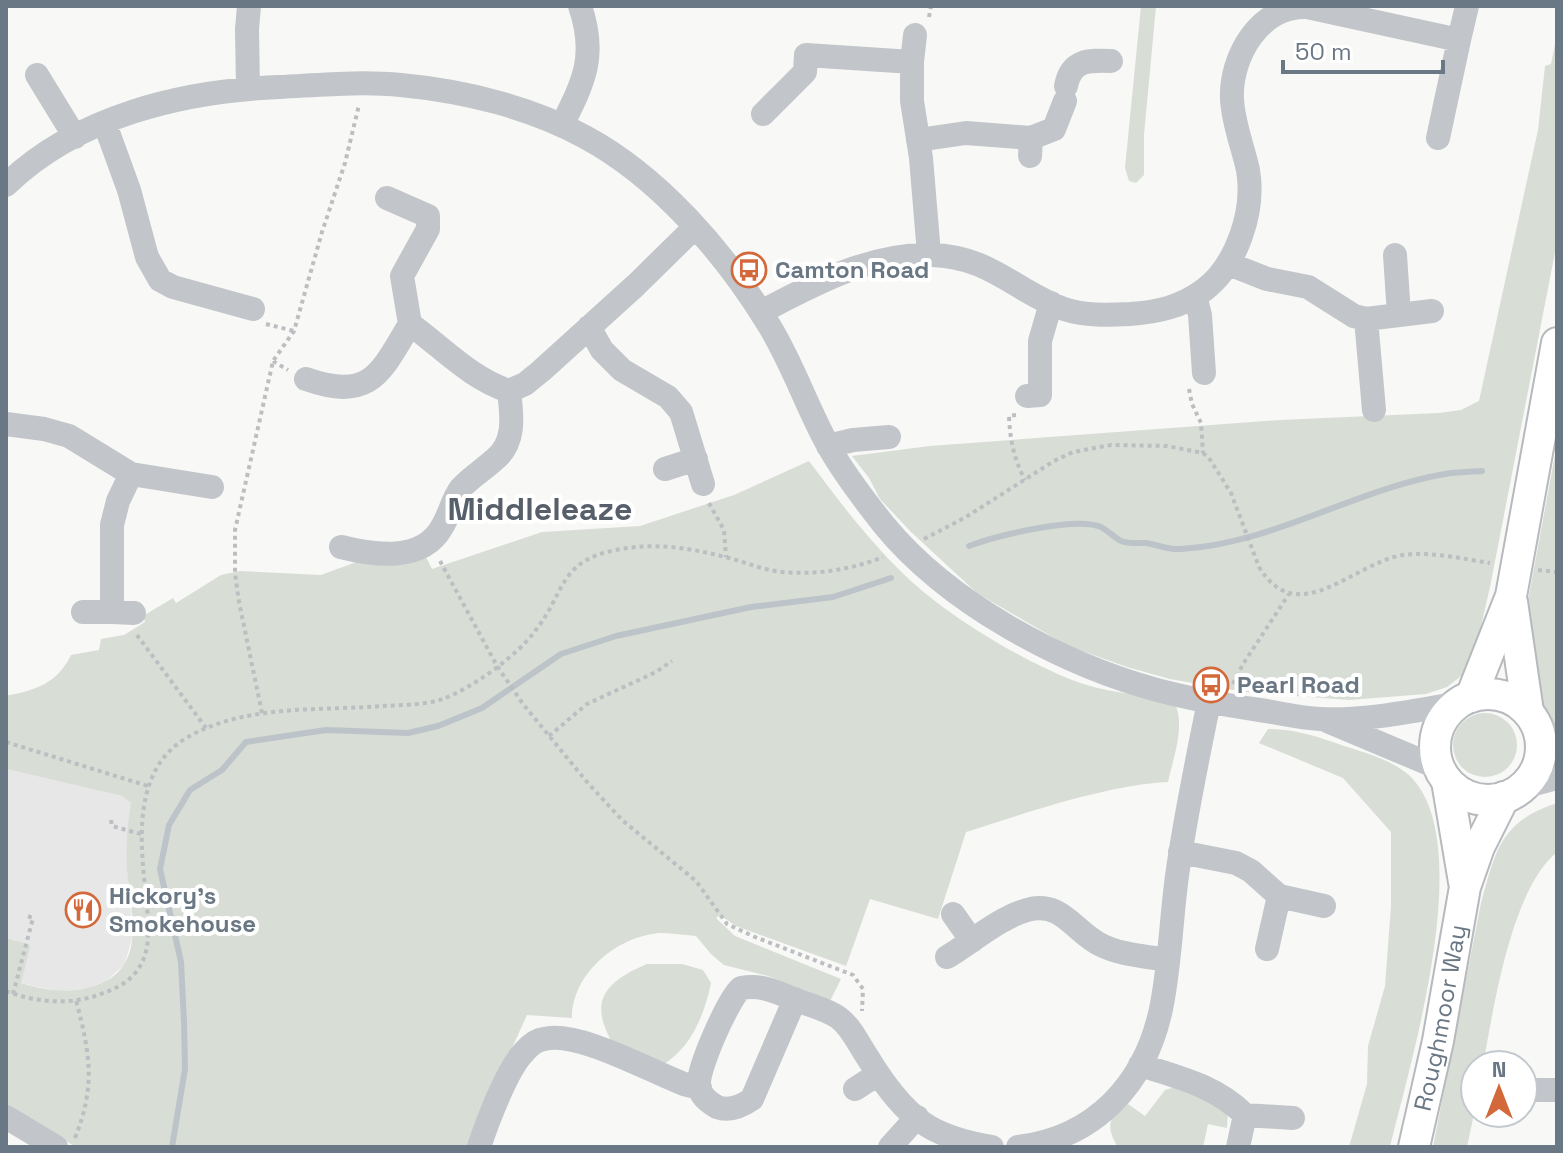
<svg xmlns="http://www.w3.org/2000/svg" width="1563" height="1153" font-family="'Space Grotesk',sans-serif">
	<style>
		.built { fill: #e6e7e6 }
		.green { fill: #d8ddd5 }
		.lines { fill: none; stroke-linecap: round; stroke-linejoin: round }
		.stream { stroke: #bcc4c9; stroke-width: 6 }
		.major-casing { stroke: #b6b9bd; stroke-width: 34 }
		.path { stroke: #bcbec1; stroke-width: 4; stroke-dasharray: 4 4; stroke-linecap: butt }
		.minor { stroke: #c2c5c9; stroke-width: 24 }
		.major { stroke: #fff; stroke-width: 30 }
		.labels { text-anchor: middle; stroke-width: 8; stroke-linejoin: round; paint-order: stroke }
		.poi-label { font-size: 24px; font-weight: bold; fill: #6a7784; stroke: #fff; text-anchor: start }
		.street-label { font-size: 24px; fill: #6a7784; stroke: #fff }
		.district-label { font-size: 32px; font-weight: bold; fill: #57606a; stroke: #fff }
	</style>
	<rect width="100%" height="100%" fill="#f8f8f6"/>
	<path class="built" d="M6,769L122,796L131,803L127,867L133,934L125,964L106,981L88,988L62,992L21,983L28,944L6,938Z"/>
	<path class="green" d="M1141,6H1156L1144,135V175L1136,183L1129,181L1125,168Z
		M1557,34V242L1490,587L1475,652L1465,673L1447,687L1426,694L1349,700L1245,692L1170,679L1127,667L1068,646L977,593L911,532L880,499L869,478L852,456L930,446L1280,420L1439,413L1461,410L1479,401L1538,130L1545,66L1551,64Z
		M1557,444V729L1544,710L1538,693L1527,606Z
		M809,461C844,508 888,566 935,601C972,630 1029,663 1072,680C1104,693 1140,694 1173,700C1187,723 1173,758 1168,782C1106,785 1026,813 966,832L938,919L870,899L846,966L736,926L720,915L716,918L735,936L841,979L830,1001L768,976L724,965L711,954L696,936C684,935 671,933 659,933C616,937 572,974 572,1018L527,1015L467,1147H76L6,1106V938L28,944L30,947L21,983C49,991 72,995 99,984C148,965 130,910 127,870C126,849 127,825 131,803L122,796L6,769V696C35,690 57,684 71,655L99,650L101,639L124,635L145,622L143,616L173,598L176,603L221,575L240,571L321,575L378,554L423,551L432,569L542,532L640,526L734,495Z
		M1453 745a32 32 0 1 1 64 0a32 32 0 1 1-64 0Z
		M1268,729C1295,729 1319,737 1344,746C1366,753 1392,760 1410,776C1478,843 1410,1063 1390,1147H1349L1367,1084L1368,1046L1385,986L1391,906V832L1343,778L1259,743Z
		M1557,803V852C1511,890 1494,1006 1483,1065H1475V1109L1467,1147H1433L1481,903C1496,850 1500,822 1557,803Z
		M647,964H682L703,970L711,983C704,1017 690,1050 659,1067L618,1052C589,1007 597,985 647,964Z
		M1172,1088H1182L1228,1112L1227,1128L1208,1124L1203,1147H1118C1106,1128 1107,1115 1128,1104L1145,1116L1165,1090Z"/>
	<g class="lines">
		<path class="stream" d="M969,546C996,536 1075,516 1101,527C1108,531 1114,537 1121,541C1129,544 1137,543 1145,543C1157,544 1166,550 1181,549C1272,544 1356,489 1445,474C1457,472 1470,472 1482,471
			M172,1147L185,1069L184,1021L181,962L160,869L169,825L190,790L222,770L246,742L326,730L408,733L438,726L482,708L561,654L616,636L751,607L833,597L891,578"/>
		<g class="major-casing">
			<g id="major">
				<path d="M1512,602L1528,712"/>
				<circle cx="1488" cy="747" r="53"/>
				<path d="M1471,697L1511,596L1557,343"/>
				<path d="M1447,781L1464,882"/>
				<path id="s1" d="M1414,1147L1438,1041L1465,887L1479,847L1504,797"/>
			</g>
		</g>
		<path class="path" d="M929,17L931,6
			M266,324L294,331
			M273,361L288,370
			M1189,389L1192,404L1201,423L1203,453
			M1016,415L1009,416C1010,440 1014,459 1025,480
			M709,503L724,530L726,557
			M924,539L966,517L1054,461L1073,452L1111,445L1167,446L1203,453L1209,458L1231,493L1259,567C1298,631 1353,563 1403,555C1431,551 1463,559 1490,563
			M440,561L497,666L523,704L587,782L622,820L696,881L727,924L755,937L853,975L863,989L862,1011
			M1538,570L1557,572
			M137,635L206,728
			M1233,684L1243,664L1289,594
			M262,713L239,602L235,573V530L273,361L294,331L322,232L345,163L359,105
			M549,736L587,704L656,672L672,661
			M6,742L148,786
			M111,820L112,826L141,834
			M6,991C34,1002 67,1005 95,996C110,991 126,985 136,972C153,951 148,921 146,896C140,841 132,769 188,737C246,704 319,711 383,706C403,705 425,705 443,699C472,688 517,656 535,631C565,594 558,561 616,550C655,542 691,548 729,558C747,563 764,570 782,572C817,575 850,570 883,557
			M13,994L33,918L25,915
			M75,1138C96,1085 90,1054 76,1000"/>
		<path class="minor" d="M912,62L915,35
			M37,75L75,137
			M1066,86C1071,60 1088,60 1111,61
			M248,88L247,29L249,6
			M763,114L805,72L806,55L912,62V101L921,158L929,254
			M105,124L129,190L147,257L160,280L173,287L253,309
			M562,125C584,81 597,56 580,6
			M1031,138L1054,129L1065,101
			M1438,138L1459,40
			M918,140L966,133L1031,138L1030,156
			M6,185C77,116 183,91 279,87C320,85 361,81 401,85C463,91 531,107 585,137C658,176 724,252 767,322C792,361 806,406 829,447C844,474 865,501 884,525C948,603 1061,664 1157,690C1191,699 1225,705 1260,710C1280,713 1300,718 1320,719C1366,721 1414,711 1459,703
			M387,198L428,216V229L402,276L410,324C443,348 470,378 509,391
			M1395,255L1399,315L1432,311
			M1229,264L1267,279L1308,287L1354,316L1366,319L1399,315
			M1195,296L1200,315L1204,373
			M761,312C813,285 870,253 931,255C990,256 1016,292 1064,309C1085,316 1108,315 1130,314C1158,312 1181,307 1204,290C1237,265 1255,211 1248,170C1243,147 1233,123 1232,99C1230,57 1260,5 1307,7L1459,40L1467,6
			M1366,319L1374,410
			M589,327L602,350L622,370L668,397L681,412L703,484
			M306,379C371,402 381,372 410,324
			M1027,396L1040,395V341L1051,303
			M6,424L44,429L69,436L131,474L212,487
			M828,446L853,440L889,437
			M665,469L696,459
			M131,474L118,501L112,525V612L134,613
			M341,547C373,555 422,563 442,527C450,514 452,500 461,488C471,477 483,470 494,460C516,443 512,416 509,391L525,384L541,371L636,285L694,228
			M83,612H112
			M1327,721L1439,768
			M1537,726L1557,739
			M1520,788L1557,778
			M1180,852L1236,863L1251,871L1279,896L1324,906
			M953,914L972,941
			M1267,949L1279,896
			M947,957C972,942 999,918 1027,910C1062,900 1074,932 1101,945C1121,955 1145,956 1167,960
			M795,999L752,1099C742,1106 730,1112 717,1107C708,1102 699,1095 699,1084C698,1067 729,998 741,988C761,984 776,992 794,999C808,1005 827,1009 839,1018C852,1028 859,1045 868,1058C882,1081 900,1107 923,1123C943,1137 968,1143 992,1147
			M1140,1065C1178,1077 1216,1086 1245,1115L1238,1147
			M855,1089L878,1074
			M1531,1090H1557
			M1245,1115L1293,1118
			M6,1117L56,1147
			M479,1147C487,1123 507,1069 524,1052C529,1046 536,1040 544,1039C577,1030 650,1071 684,1084L700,1088
			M890,1147L917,1117
			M1018,1147C1095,1138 1145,1084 1161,1009C1170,966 1171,920 1177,876C1185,818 1197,760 1209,702"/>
		<use href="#major" class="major"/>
	</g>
	<defs>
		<g id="bus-ring" transform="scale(1.8)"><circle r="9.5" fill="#fff" stroke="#d3693b" stroke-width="1.5"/><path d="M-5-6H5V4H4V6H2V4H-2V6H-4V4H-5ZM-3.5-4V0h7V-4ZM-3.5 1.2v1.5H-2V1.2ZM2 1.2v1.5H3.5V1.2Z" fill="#d3693b"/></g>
		<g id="restaurant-ring" transform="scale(1.8)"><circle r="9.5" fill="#fff" stroke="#d3693b" stroke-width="1.5"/><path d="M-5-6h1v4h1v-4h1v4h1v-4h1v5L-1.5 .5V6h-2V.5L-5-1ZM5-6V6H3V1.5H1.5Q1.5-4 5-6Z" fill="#d3693b"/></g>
	</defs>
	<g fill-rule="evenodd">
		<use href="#bus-ring" x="749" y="270"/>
		<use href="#bus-ring" x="1211" y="685"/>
		<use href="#restaurant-ring" x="83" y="910"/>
	</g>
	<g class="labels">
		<g class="poi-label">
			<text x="775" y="278">Camton Road</text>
			<text x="1237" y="693">Pearl Road</text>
			<text x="109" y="904">Hickory's<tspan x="109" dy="28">Smokehouse</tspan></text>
		</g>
		<g class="street-label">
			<text dy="8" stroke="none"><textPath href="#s1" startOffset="132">Roughmoor Way</textPath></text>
		</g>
		<g class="district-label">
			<text x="540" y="520">Middleleaze</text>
		</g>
	</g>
	<rect width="1563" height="1153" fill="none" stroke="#6a7784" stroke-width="16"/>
	<g transform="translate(1499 1089)"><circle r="38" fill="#ffffff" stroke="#c3c9ce" stroke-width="2"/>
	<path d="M0-6L14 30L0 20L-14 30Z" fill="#d3693b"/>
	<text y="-12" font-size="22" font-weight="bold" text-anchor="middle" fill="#6a7784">N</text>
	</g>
	<path d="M1283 60v12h160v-12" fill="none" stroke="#6a7784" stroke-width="4"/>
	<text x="1295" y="60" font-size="24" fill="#6a7784" stroke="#ffffff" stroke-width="6" paint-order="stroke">50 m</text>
</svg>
